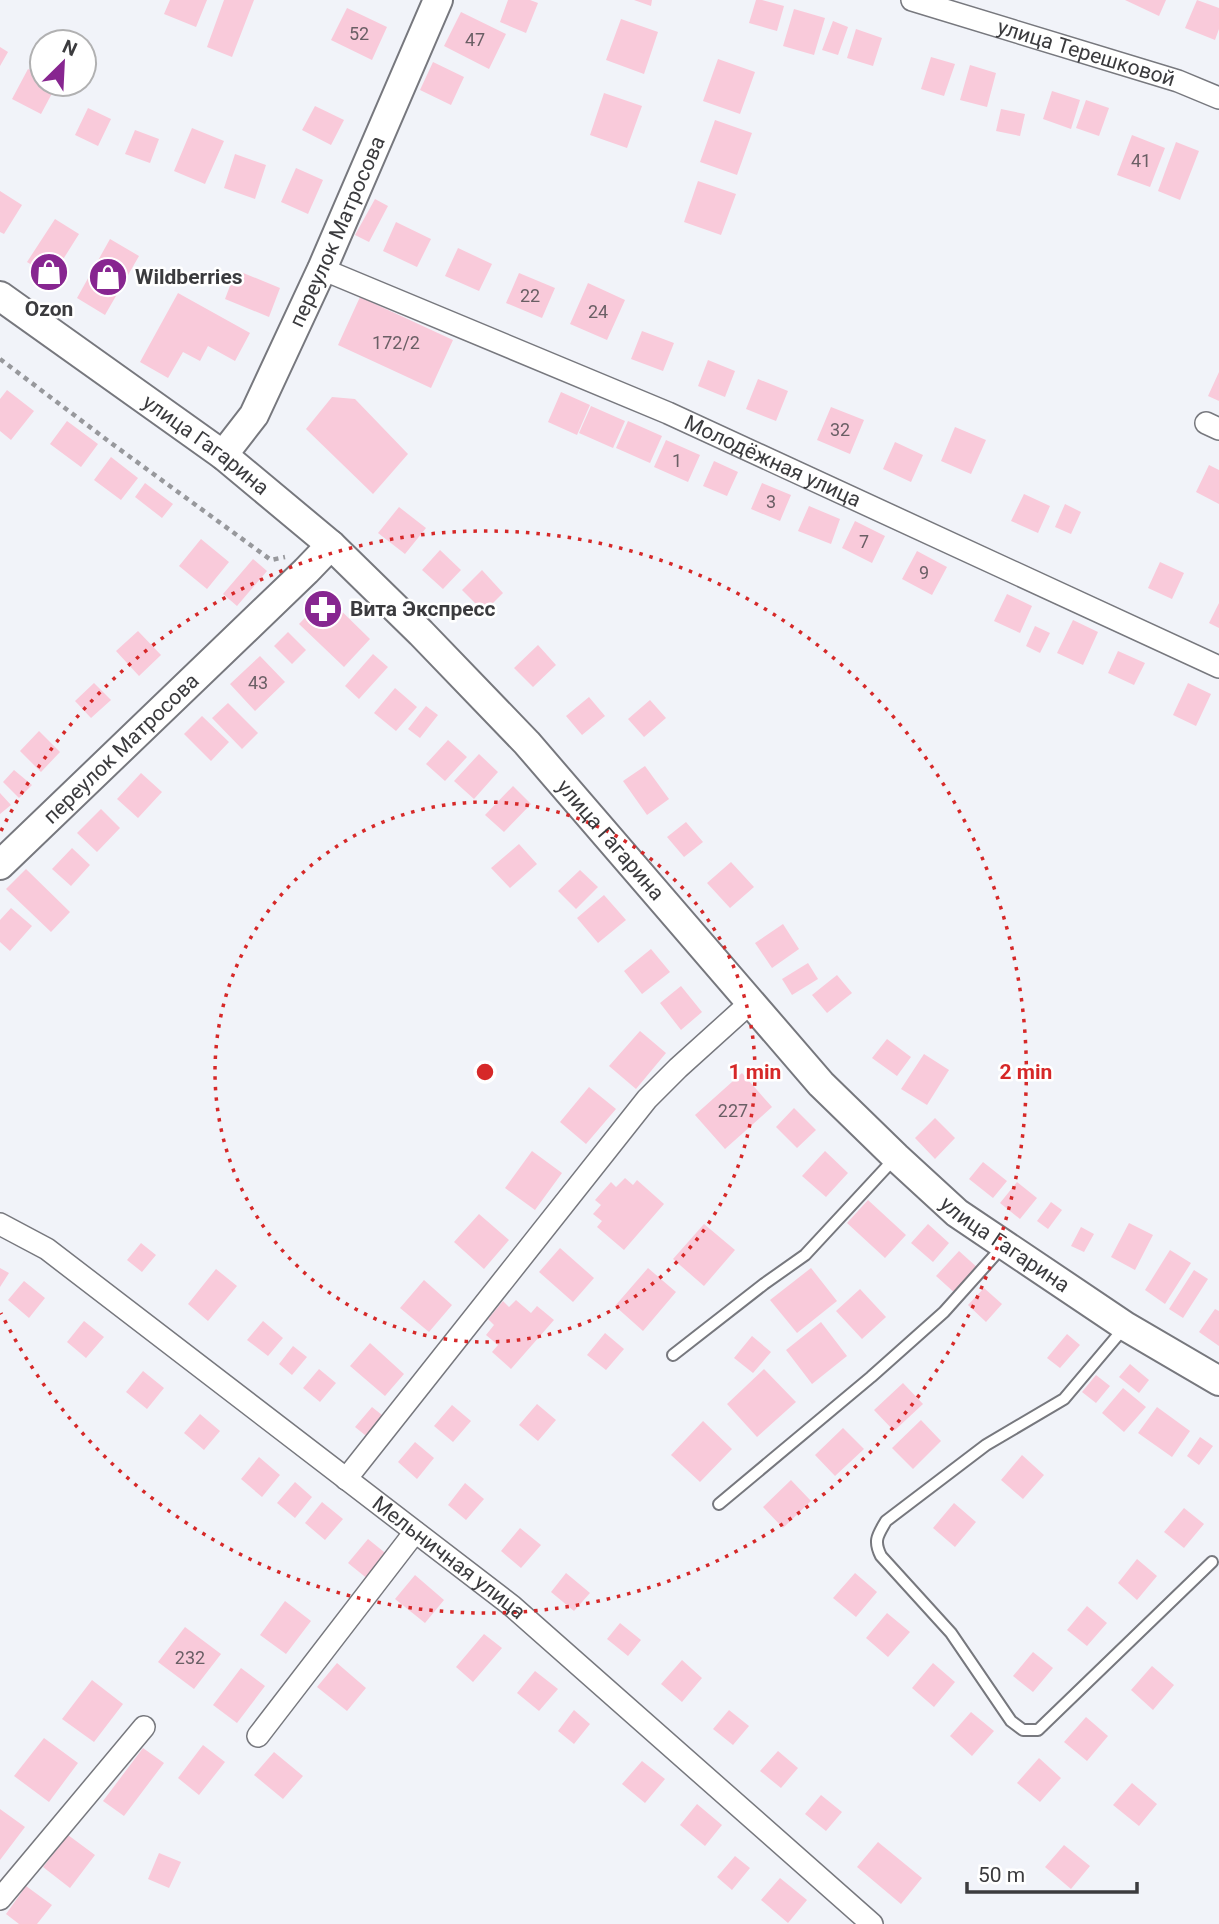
<svg xmlns="http://www.w3.org/2000/svg" width="1219" height="1924" font-family="Roboto,sans-serif">
	<style>
		.building { fill: #f9cada }
		.lines { fill: none; stroke-linecap: round; stroke-linejoin: round }
		.lane-casing { stroke: #77787e; stroke-width: 14 }
		.street-casing { stroke: #77787e; stroke-width: 24 }
		.secondary-casing { stroke: #77787e; stroke-width: 32 }
		.path { stroke: #97989c; stroke-width: 4.5; stroke-dasharray: 5 5; stroke-linecap: butt }
		.lane { stroke: #fff; stroke-width: 10 }
		.street { stroke: #fff; stroke-width: 21 }
		.secondary { stroke: #fff; stroke-width: 28 }
		.ring { fill: none; stroke: #d62828; stroke-width: 3.5; stroke-dasharray: 3.5 7 }
		.labels { text-anchor: middle; stroke-width: 5; stroke-linejoin: round; paint-order: stroke }
		.number-label { font-size: 18px; fill: #6a5f65 }
		.street-label { font-size: 21px; fill: #3b3b3e; stroke: #fff }
		.poi-label { font-size: 21px; font-weight: bold; fill: #3b3b3e; stroke: #fff; text-anchor: start }
		.centre { fill: #d62828; stroke: #fff; stroke-width: 3.5 }
		.ring-label { font-size: 21px; text-anchor: middle; font-weight: bold; fill: #d62828; stroke: #fff; stroke-width: 5; stroke-linejoin: round; paint-order: stroke }
	</style>
	<rect width="100%" height="100%" fill="#f1f3f9"/>
	<path class="building" d="M170,0H207L196,27L164,14Z
		M224,0H254L232,57L207,47Z
		M508,0H530L538,3L526,33L500,22Z
		M634,0H652L651,6Z
		M756,0H762L784,6L777,31L749,23Z
		M1125,0H1166L1159,16Z
		M1197,0L1219,8V29L1215,40L1185,28Z
		M347,8L387,27L372,60L331,40Z
		M794,9L825,18L814,55L783,46Z
		M461,12L506,34L489,69L444,46Z
		M621,19L658,32L644,74L606,60Z
		M833,21L848,27L838,55L822,50Z
		M856,29L882,38L873,66L847,58Z
		M0,47L8,52L0,66Z
		M931,57L955,64L944,96L921,89Z
		M718,59L755,72L740,114L703,101Z
		M433,62L464,77L451,105L420,90Z
		M970,65L996,73L987,107L960,100Z
		M28,69L42,76V84H57L41,114L12,99Z
		M1052,91L1080,100L1071,129L1043,119Z
		M604,93L642,106L627,148L590,135Z
		M1086,100L1109,108L1099,136L1076,128Z
		M315,106L344,120L331,145L302,130Z
		M88,108L111,119L98,146L75,135Z
		M1001,109L1025,114L1020,136L996,131Z
		M715,120L752,133L737,175L700,162Z
		M192,128L224,141L205,184L174,171Z
		M135,130L159,139L150,163L125,154Z
		M1132,135L1165,148L1150,187L1117,175Z
		M1176,142L1199,151L1180,200L1158,191Z
		M235,154L266,165L255,199L224,188Z
		M296,168L323,180L308,214L281,202Z
		M698,181L736,194L721,235L684,222Z
		M0,191L22,205L4,234L0,232Z
		M375,199L388,206L369,242L355,235Z
		M55,219L79,234L52,277L27,262Z
		M396,222L431,239L417,267L383,251Z
		M110,239L139,256L105,315L77,298Z
		M458,248L492,264L479,291L445,276Z
		M236,270L280,288L269,317L225,299Z
		M519,273L555,288L542,318L506,303Z
		M588,283L625,300L607,340L570,324Z
		M178,293L250,333L235,361L208,346L200,361L183,352L168,378L140,362Z
		M360,297L453,340L431,388L338,345Z
		M642,331L674,343L663,371L631,359Z
		M708,360L735,371L725,397L698,386Z
		M1219,372V401L1208,396Z
		M758,379L788,391L776,421L746,409Z
		M7,390L34,411L11,440L0,431V399Z
		M561,392L590,405L577,435L548,422Z
		M332,397L355,399L408,454L373,494L306,429Z
		M591,406L625,421L613,448L579,433Z
		M831,407L864,420L850,454L817,440Z
		M67,421L98,444L81,467L50,444Z
		M628,421L662,436L650,463L616,448Z
		M955,427L986,440L971,474L941,461Z
		M666,440L700,455L688,482L654,467Z
		M895,442L923,455L911,482L883,469Z
		M111,457L138,478L121,500L94,480Z
		M714,461L738,472L727,496L703,486Z
		M1209,465L1219,470V504L1196,492Z
		M145,483L173,504L162,518L135,497Z
		M762,483L791,495L780,521L751,509Z
		M1024,494L1050,506L1038,533L1011,521Z
		M1065,504L1081,512L1071,534L1055,527Z
		M809,506L840,519L831,544L798,531Z
		M399,507L426,528L405,554L378,533Z
		M855,521L885,536L872,563L842,548Z
		M201,539L229,562L207,589L179,566Z
		M440,550L461,570L443,589L422,570Z
		M917,551L947,567L932,595L902,579Z
		M253,559L267,571L237,606L223,594Z
		M1160,562L1184,573L1172,599L1148,588Z
		M482,570L503,593L484,612L462,590Z
		M1007,594L1032,606L1020,633L994,621Z
		M326,596L370,639L344,667L299,624Z
		M1219,603V628L1209,623Z
		M1073,620L1098,632L1083,665L1057,653Z
		M1035,626L1050,633L1040,653L1026,646Z
		M138,631L161,655L139,676L116,651Z
		M288,632L306,650L292,664L274,646Z
		M538,645L556,665L533,687L514,668Z
		M1118,651L1145,663L1134,685L1108,673Z
		M373,654L388,667L359,699L345,686Z
		M260,656L285,682L255,711L230,684Z
		M94,683L111,700L91,718L75,701Z
		M1188,683L1211,694L1196,726L1173,715Z
		M395,688L417,707L396,731L374,713Z
		M589,697L605,716L582,735L566,716Z
		M650,700L666,718L644,737L628,719Z
		M228,703L258,733L242,749L212,718Z
		M426,706L438,715L420,738L408,729Z
		M202,716L229,742L211,761L184,734Z
		M39,731L60,752L41,772L20,751Z
		M448,740L467,757L445,781L426,764Z
		M479,754L498,772L474,799L454,781Z
		M645,766L669,799L647,815L623,781Z
		M14,770L32,785L19,798L3,782Z
		M141,773L162,792L138,818L117,799Z
		M513,786L531,804L504,832L485,815Z
		M0,793L11,805L0,814Z
		M101,809L120,828L97,852L77,833Z
		M686,822L703,842L684,857L667,837Z
		M519,844L537,864L510,888L491,868Z
		M72,848L90,865L71,886L52,869Z
		M731,862L754,887L730,908L707,883Z
		M26,869L70,912L51,932L6,889Z
		M580,870L598,887L576,909L558,891Z
		M604,895L626,920L598,943L577,918Z
		M11,908L32,926L10,951L0,942V920Z
		M783,924L799,949L772,968L755,943Z
		M651,949L670,972L642,994L624,971Z
		M808,963L818,979L792,995L782,979Z
		M837,975L852,993L827,1013L812,995Z
		M681,986L702,1012L681,1030L660,1003Z
		M640,1031L666,1053L636,1089L609,1066Z
		M887,1039L911,1057L897,1076L872,1058Z
		M924,1054L949,1070L927,1105L901,1089Z
		M742,1073L772,1107L725,1149L695,1115Z
		M589,1087L616,1109L586,1144L560,1122Z
		M794,1108L816,1130L797,1148L776,1127Z
		M935,1118L955,1138L935,1159L915,1138Z
		M532,1151L562,1173L535,1210L505,1188Z
		M825,1151L848,1173L826,1197L802,1176Z
		M983,1162L1007,1181L993,1198L969,1179Z
		M625,1178L633,1185L637,1180L664,1204L624,1250L597,1227L602,1221L593,1214L601,1205L595,1200L611,1182L616,1187Z
		M1017,1182L1037,1198L1020,1219L1000,1203Z
		M868,1200L906,1235L885,1258L847,1223Z
		M1051,1202L1062,1210L1048,1229L1037,1221Z
		M479,1214L509,1240L484,1269L454,1242Z
		M1129,1223L1153,1235L1135,1270L1111,1257Z
		M704,1224L735,1250L704,1286L673,1259Z
		M928,1224L949,1243L933,1262L911,1243Z
		M1081,1227L1094,1234L1084,1252L1071,1246Z
		M141,1243L156,1255L142,1272L127,1260Z
		M560,1248L594,1278L573,1302L539,1272Z
		M1170,1250L1191,1263L1165,1304L1145,1290Z
		M959,1251L979,1269L956,1294L936,1276Z
		M0,1268L9,1273L0,1287Z
		M648,1268L676,1292L643,1331L615,1306Z
		M811,1268L837,1301L797,1333L770,1300Z
		M216,1269L237,1286L208,1321L188,1304Z
		M1194,1270L1208,1279L1183,1318L1169,1309Z
		M424,1280L452,1305L429,1332L400,1308Z
		M24,1281L45,1298L29,1318L8,1300Z
		M984,1288L1002,1304L986,1322L968,1305Z
		M860,1289L886,1317L862,1339L836,1311Z
		M516,1300L531,1313L537,1306L554,1320L511,1369L492,1352L498,1345L486,1335L494,1325L488,1319L503,1301L509,1307Z
		M1215,1309L1219,1311V1346L1199,1332Z
		M84,1321L104,1337L86,1358L67,1342Z
		M263,1321L283,1338L268,1356L247,1340Z
		M821,1322L847,1356L812,1384L786,1350Z
		M605,1333L624,1349L606,1370L587,1355Z
		M1067,1334L1080,1345L1060,1368L1047,1358Z
		M752,1336L771,1352L753,1373L734,1358Z
		M370,1343L404,1374L385,1396L350,1366Z
		M293,1346L307,1357L292,1375L279,1364Z
		M1130,1364L1149,1380L1139,1393L1119,1377Z
		M319,1369L336,1383L320,1402L303,1388Z
		M764,1369L796,1402L757,1437L727,1404Z
		M143,1371L164,1388L147,1409L126,1392Z
		M1096,1375L1110,1386L1096,1403L1082,1392Z
		M903,1383L923,1404L894,1431L874,1410Z
		M1123,1388L1146,1407L1124,1432L1102,1413Z
		M537,1404L556,1420L538,1441L519,1425Z
		M452,1405L471,1421L453,1442L434,1426Z
		M372,1407L387,1419L370,1439L355,1427Z
		M1157,1407L1190,1431L1172,1457L1138,1433Z
		M200,1414L220,1431L204,1450L184,1433Z
		M921,1420L941,1441L913,1469L892,1448Z
		M703,1421L732,1449L700,1482L671,1455Z
		M843,1428L864,1449L835,1476L815,1455Z
		M1200,1437L1213,1446L1199,1465L1187,1456Z
		M415,1442L434,1458L417,1479L398,1462Z
		M1022,1455L1044,1475L1023,1499L1001,1480Z
		M259,1457L280,1475L262,1497L241,1479Z
		M791,1480L811,1501L783,1528L763,1507Z
		M295,1482L312,1497L295,1518L277,1503Z
		M465,1483L484,1499L466,1520L448,1505Z
		M322,1502L343,1519L325,1540L305,1523Z
		M954,1503L976,1522L955,1547L933,1528Z
		M1184,1508L1204,1524L1184,1548L1164,1532Z
		M520,1528L541,1545L521,1568L501,1551Z
		M368,1539L389,1556L369,1580L348,1563Z
		M1137,1559L1157,1576L1137,1600L1118,1583Z
		M566,1573L590,1593L574,1611L551,1592Z
		M855,1573L877,1592L856,1617L833,1598Z
		M415,1575L444,1600L425,1623L395,1599Z
		M285,1601L311,1621L286,1654L260,1635Z
		M1087,1606L1107,1623L1087,1646L1067,1630Z
		M887,1613L910,1632L888,1657L866,1638Z
		M620,1623L641,1640L628,1656L607,1639Z
		M185,1627L221,1654L194,1689L158,1662Z
		M484,1634L502,1648L473,1682L456,1667Z
		M1033,1652L1053,1668L1033,1692L1013,1676Z
		M682,1660L702,1678L682,1702L661,1684Z
		M337,1663L366,1688L347,1711L317,1687Z
		M933,1663L955,1682L934,1707L912,1688Z
		M1152,1666L1174,1685L1153,1710L1131,1690Z
		M241,1668L265,1686L237,1723L213,1705Z
		M535,1671L558,1689L539,1711L517,1693Z
		M92,1680L123,1704L94,1742L62,1719Z
		M574,1710L590,1724L574,1744L558,1731Z
		M729,1710L749,1726L733,1745L713,1729Z
		M971,1712L994,1731L972,1756L950,1736Z
		M1086,1717L1108,1736L1087,1761L1064,1742Z
		M44,1738L78,1763L49,1802L14,1776Z
		M203,1745L225,1762L199,1795L178,1778Z
		M143,1748L164,1763L124,1816L103,1801Z
		M778,1751L798,1768L781,1788L760,1771Z
		M274,1752L303,1776L283,1799L254,1775Z
		M1039,1758L1061,1778L1040,1802L1017,1783Z
		M642,1761L665,1779L645,1803L622,1784Z
		M1132,1783L1157,1804L1139,1826L1113,1805Z
		M821,1795L842,1812L826,1831L805,1814Z
		M697,1804L722,1825L705,1846L680,1825Z
		M0,1809L25,1827L0,1860Z
		M68,1835L95,1855L70,1888L43,1867Z
		M878,1842L922,1878L901,1904L857,1867Z
		M1064,1845L1090,1866L1071,1889L1045,1867Z
		M159,1853L181,1862L169,1888L148,1879Z
		M735,1856L750,1868L732,1890L717,1877Z
		M780,1878L807,1900L788,1923L761,1900Z
		M26,1886L52,1905L37,1924H19L6,1914Z"/>
	<g class="lines">
		<g class="lane-casing">
			<path id="lane" d="M1124,1328L1064,1399L986,1445L886,1521C878,1535 873,1540 881,1556L951,1633L1011,1721L1023,1730H1038L1212,1562
				M673,1355L764,1284L805,1255L895,1158
				M719,1504L871,1377L944,1312L1004,1245"/>
		</g>
		<g class="street-casing">
			<g id="street">
				<path id="s1" d="M912,0L1178,81L1219,98"/>
				<path id="s2" d="M322,269L668,413L1219,667"/>
				<path d="M1206,423L1219,429"/>
				<path id="s3" d="M0,1224L47,1249L512,1606L872,1924"/>
				<path d="M346,1479L647,1099L678,1068L750,1003"/>
				<path d="M258,1736L415,1532"/>
				<path d="M0,1899L144,1727"/>
			</g>
		</g>
		<g class="secondary-casing">
			<g id="secondary">
				<path id="s4" d="M0,296L223,455L331,545L421,633L527,743L821,1084L896,1157L957,1213L1125,1326L1219,1381"/>
				<path id="s5" d="M223,455L254,415L322,269L438,0"/>
				<path id="s6" d="M0,865L306,571L331,545"/>
			</g>
		</g>
		<path class="path" d="M0,359L111,443L271,560L285,557"/>
		<use href="#lane" class="lane"/>
		<use href="#street" class="street"/>
		<use href="#secondary" class="secondary"/>
	</g>
	<g class="ring">
		<circle cx="485" cy="1072" r="270"/>
		<path d="M1 831A541 541 0 1 1 1 1313"/>
	</g>
	<defs>
		<g id="shop-disc" transform="scale(2.0125)"><circle r="9.5" fill="#872690" stroke="#fff"/><path d="M-5-2.5h2.3a2.7 3.5 0 0 1 5.4 0H5L5.5 6h-11ZM-1.5-2.5h3a1.5 2.3 0 0 0-3 0Z" fill="#fff"/></g>
		<g id="pharmacy-disc" transform="scale(2.0125)"><circle r="9.5" fill="#872690" stroke="#fff"/><path d="M-2-6h4v4h4v4h-4v4h-4v-4h-4v-4h4Z" fill="#fff"/></g>
	</defs>
	<g fill-rule="evenodd">
		<use href="#shop-disc" x="49" y="272"/>
		<use href="#shop-disc" x="108" y="277"/>
		<use href="#pharmacy-disc" x="323" y="609"/>
	</g>
	<g class="labels">
		<g class="number-label">
			<text x="359" y="40">52</text>
			<text x="475" y="46">47</text>
			<text x="1141" y="167">41</text>
			<text x="530" y="302">22</text>
			<text x="598" y="318">24</text>
			<text x="396" y="349">172/2</text>
			<text x="840" y="436">32</text>
			<text x="677" y="467">1</text>
			<text x="771" y="508">3</text>
			<text x="864" y="548">7</text>
			<text x="924" y="579">9</text>
			<text x="258" y="689">43</text>
			<text x="733" y="1117">227</text>
			<text x="190" y="1664">232</text>
		</g>
		<g class="street-label">
			<text dy="7" stroke="none"><textPath href="#s1" startOffset="182">улица Терешковой</textPath></text>
			<text dy="7" stroke="none"><textPath href="#s5" startOffset="252">переулок Матросова</textPath></text>
			<text dy="7" stroke="none"><textPath href="#s4" startOffset="254">улица Гагарина</textPath></text>
			<text dy="7" stroke="none"><textPath href="#s2" startOffset="490">Молодёжная улица</textPath></text>
			<text dy="7" stroke="none"><textPath href="#s6" startOffset="168">переулок Матросова</textPath></text>
			<text dy="7" stroke="none"><textPath href="#s4" startOffset="821">улица Гагарина</textPath></text>
			<text dy="7" stroke="none"><textPath href="#s4" startOffset="1388">улица Гагарина</textPath></text>
			<text dy="7" stroke="none"><textPath href="#s3" startOffset="560">Мельничная улица</textPath></text>
		</g>
		<g class="poi-label">
			<text x="135" y="284">Wildberries</text>
			<text x="49" y="316" text-anchor="middle">Ozon</text>
			<text x="350" y="616">Вита Экспресс</text>
		</g>
	</g>
	<circle cx="485" cy="1072" r="10" class="centre"/>
	<g class="ring-label">
		<text x="755" y="1079">1 min</text>
		<text x="1026" y="1079">2 min</text>
	</g>
	<g transform="translate(63 63) rotate(24)"><circle r="33" fill="#ffffff" stroke="#b1b1b2" stroke-width="2"/>
	<path d="M0-5L12 26L0 18L-12 26Z" fill="#872690"/>
	<text y="-10" font-size="19" font-weight="bold" text-anchor="middle" fill="#3b3b3e">N</text>
	</g>
	<path d="M967 1882v10h170v-10" fill="none" stroke="#3b3b3e" stroke-width="3.5"/>
	<text x="978" y="1882" font-size="21" fill="#3b3b3e" stroke="#ffffff" stroke-width="5" paint-order="stroke">50 m</text>
</svg>
